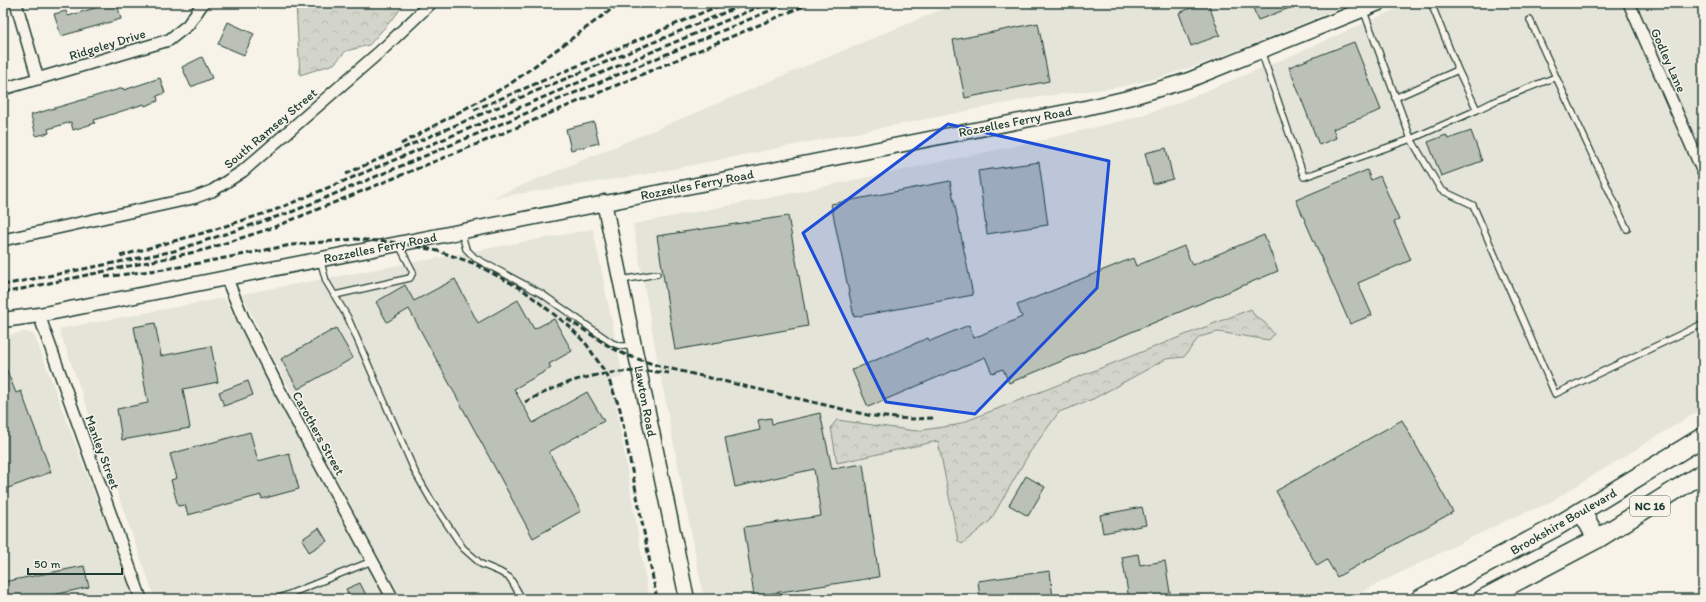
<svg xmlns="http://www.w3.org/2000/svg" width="1706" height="602" font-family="Itim,sans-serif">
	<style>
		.built { fill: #e5e4d9 }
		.forest { fill: url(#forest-crowns); stroke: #79897f }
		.building { fill: #bbc1b6; stroke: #1f3d34 }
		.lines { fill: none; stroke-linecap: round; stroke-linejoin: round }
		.service-casing { stroke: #1f3d34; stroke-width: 8 }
		.minor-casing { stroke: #1f3d34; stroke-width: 14 }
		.tertiary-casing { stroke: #1f3d34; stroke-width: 17 }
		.trunk-casing { stroke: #1f3d34; stroke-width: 21 }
		.service { stroke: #f7f3e8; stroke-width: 5.5 }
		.minor { stroke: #f7f3e8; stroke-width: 11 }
		.tertiary { stroke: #f7f3e8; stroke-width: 14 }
		.trunk { stroke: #f7f3e8; stroke-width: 18 }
		.rail { stroke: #1f3d34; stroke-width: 3; stroke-dasharray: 6 3; stroke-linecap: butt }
		.marked { fill: #1d4ed8; fill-opacity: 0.2; stroke: #1d4ed8; stroke-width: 3; stroke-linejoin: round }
		.labels { text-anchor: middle; stroke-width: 3; stroke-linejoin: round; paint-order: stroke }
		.shield { fill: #f7f3e8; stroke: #60746a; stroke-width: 1 }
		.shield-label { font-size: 12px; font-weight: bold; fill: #1f3d34 }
		.street-label { font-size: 13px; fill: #1f3d34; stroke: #f7f3e8 }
	</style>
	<defs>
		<pattern id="forest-crowns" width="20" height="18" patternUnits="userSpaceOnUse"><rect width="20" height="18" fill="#d3d5ca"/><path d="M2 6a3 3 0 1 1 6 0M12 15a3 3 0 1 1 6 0" fill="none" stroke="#b5b8ae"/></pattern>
	</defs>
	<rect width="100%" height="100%" fill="#f7f3e8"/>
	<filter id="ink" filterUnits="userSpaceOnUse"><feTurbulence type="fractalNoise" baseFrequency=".025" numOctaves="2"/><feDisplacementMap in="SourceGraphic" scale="8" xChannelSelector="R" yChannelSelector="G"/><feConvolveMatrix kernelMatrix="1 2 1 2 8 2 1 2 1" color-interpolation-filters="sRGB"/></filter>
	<g filter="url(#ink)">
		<path class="built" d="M957,3H1353L1213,60L1162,77L1120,87L1038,97L647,174L492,198Z
			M1410,3H1703V408L1547,504L1509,519L1347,599H704L657,358L633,224L788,194L1034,142L1133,118L1172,105L1288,57Z
			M593,229L623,377L612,380L649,599H402L379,559L270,352L242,294Z
			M224,298L387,599H155L59,329Z
			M25,332L31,333L35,337L134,599H3V336Z"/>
		<path class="forest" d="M296,3H404L396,15L369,45L346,51L334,64L300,75Z
			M1251,309L1254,315L1265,323L1274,334L1269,340L1218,332L1199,337L1184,357L1166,359L1093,399L1059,412L1030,452L990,521L962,544L958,541L938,441L837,463L831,427L837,420L916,431L956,425Z"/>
		<path class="building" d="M94,3H117L121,19L61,36L54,14L66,11L68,16L95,8Z
			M1202,3H1208L1220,35L1191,46L1179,13Z
			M1251,3H1300V4L1258,20Z
			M228,22L254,34L244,55L218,44Z
			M1038,23L1049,81L965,98L953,40Z
			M1354,42L1381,110L1333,129L1336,138L1319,145L1289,67Z
			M202,57L212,78L191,87L182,67Z
			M160,78L165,93L157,96L158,101L145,106L144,104L94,120L95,123L73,130L71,122L48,129L49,133L36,136L31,115L123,88L124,90Z
			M594,122L599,143L571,150L566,129Z
			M1471,131L1482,161L1441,176L1428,142L1446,135L1448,139Z
			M1166,148L1173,179L1153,184L1145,153Z
			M1039,162L1048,225L987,234L978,171Z
			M1367,170L1371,180L1380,176L1399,220L1394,222L1411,260L1358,283L1372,315L1350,324L1296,200Z
			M950,181L973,295L854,317L831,204Z
			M788,216L808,326L675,350L657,236Z
			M1264,235L1278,271L1009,383L1003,369L992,373L985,357L868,407L852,370L928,338L930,341L969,325L974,338L1022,317L1017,305L1133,258L1136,266L1184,246L1192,265Z
			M455,279L478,323L518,300L534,329L554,319L572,351L549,364L551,368L514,389L533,423L587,392L604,421L549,452L581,511L533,538L409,309L387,322L376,302L405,285L414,301Z
			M155,323L161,356L211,346L218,382L183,389L190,428L122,440L117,409L148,403L134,327Z
			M336,328L353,358L298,389L281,359Z
			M3,361L16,393L21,391L51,472L3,490Z
			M248,381L253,395L224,406L219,392Z
			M820,413L832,469L863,464L879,577L754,596L744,527L821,516L814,469L735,487L725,438L760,430L758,420L771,418L772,424Z
			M1402,420L1453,512L1337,577L1327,560L1317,566L1276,491Z
			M250,432L258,461L289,453L299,489L262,499L261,495L188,515L185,505L178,506L171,480L177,478L170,454Z
			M1026,476L1045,487L1028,516L1009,505Z
			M1142,507L1146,525L1103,533L1100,515Z
			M319,528L327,541L309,552L302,539Z
			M1138,554L1140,565L1165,561L1171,599H1129L1122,557Z
			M84,566L89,587L53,595L54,599H3V582Z
			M1050,571L1053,599H980L978,581Z
			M360,583L368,599H351L346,589Z"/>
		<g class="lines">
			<g class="service-casing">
				<path id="service" d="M1363,9L1411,139L1441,190L1473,205L1555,394L1698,326
					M1261,51L1304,177L1411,139L1477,110
					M1458,70L1477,110L1495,101L1556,77L1530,20
					M1556,77L1627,229
					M1395,98L1458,70L1431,3
					M461,231L466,249L475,258L542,294L612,343L621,346H634
					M320,259L326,281L348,318L415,472L431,500L463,548L481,564L500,572L510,578L522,599
					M621,280L657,274
					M335,295L410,278L413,272L399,245
					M277,599L372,561"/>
			</g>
			<g class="minor-casing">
				<path id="minor" d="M16,3L38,79
					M1629,3L1703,172
					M3,89L169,40L188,25L203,3
					M3,240L193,198L212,191L243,171L384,48L431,3
					M226,277L243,318L278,387L393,599
					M39,315L141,599"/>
			</g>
			<g class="tertiary-casing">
				<path id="tertiary" d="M604,202L687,599
					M3,320L39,315L1081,109L1132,97L1189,80L1379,3"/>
			</g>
			<g class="trunk-casing">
				<path id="trunk" d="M1582,512L1597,539
					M1420,599L1554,528L1703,437
					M1483,599L1597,539L1703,473"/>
			</g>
			<use href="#service" class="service"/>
			<use href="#minor" class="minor"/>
			<use href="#tertiary" class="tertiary"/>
			<use href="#trunk" class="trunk"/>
			<path class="rail" d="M474,110L725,3
				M401,144L510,84L620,3
				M346,174C478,113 613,60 747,3
				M120,256L210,231L275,210L768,3
				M105,277L179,267L291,245L355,239L401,243L438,251L473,263L522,289L570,327L587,345L607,375L620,409L657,599
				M3,285L174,251L294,211L788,3
				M3,293L204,250L272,228L487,140L811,3
				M567,319L610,347L626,355L659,366L872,416L911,419L934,418
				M525,402C541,394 559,385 576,380C605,372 639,369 669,373"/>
		</g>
	</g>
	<path class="marked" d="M948,124L1109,161L1097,288L975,414L886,402L803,233Z"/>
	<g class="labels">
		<rect class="shield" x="1630" y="496" width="40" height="20" rx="3"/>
		<g class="shield-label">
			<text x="1650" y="510">NC 16</text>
		</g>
		<g class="street-label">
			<text transform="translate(107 44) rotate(-17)" y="5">Ridgeley Drive</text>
			<text transform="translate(1669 60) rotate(66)" y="5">Godley Lane</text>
			<text transform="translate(1015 121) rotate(-11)" y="5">Rozzelles Ferry Road</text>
			<text transform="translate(270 128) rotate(-40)" y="5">South Ramsey Street</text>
			<text transform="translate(697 184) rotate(-11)" y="5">Rozzelles Ferry Road</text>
			<text transform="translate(380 247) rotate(-11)" y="5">Rozzelles Ferry Road</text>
			<text transform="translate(646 401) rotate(79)" y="5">Lawton Road</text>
			<text transform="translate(319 433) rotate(61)" y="5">Carothers Street</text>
			<text transform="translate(103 452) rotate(70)" y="5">Manley Street</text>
			<text transform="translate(1563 521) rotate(-30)" y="5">Brookshire Boulevard</text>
		</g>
	</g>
	<rect width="1706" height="602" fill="none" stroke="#f7f3e8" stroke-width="16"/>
	<rect x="8" y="8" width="1690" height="586" fill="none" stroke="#1f3d34" stroke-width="1.5" filter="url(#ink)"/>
	<path d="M28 568v6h94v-6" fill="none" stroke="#1f3d34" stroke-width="2"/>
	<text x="34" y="568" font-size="12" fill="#1f3d34" stroke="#f7f3e8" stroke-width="3" paint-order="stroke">50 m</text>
</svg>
